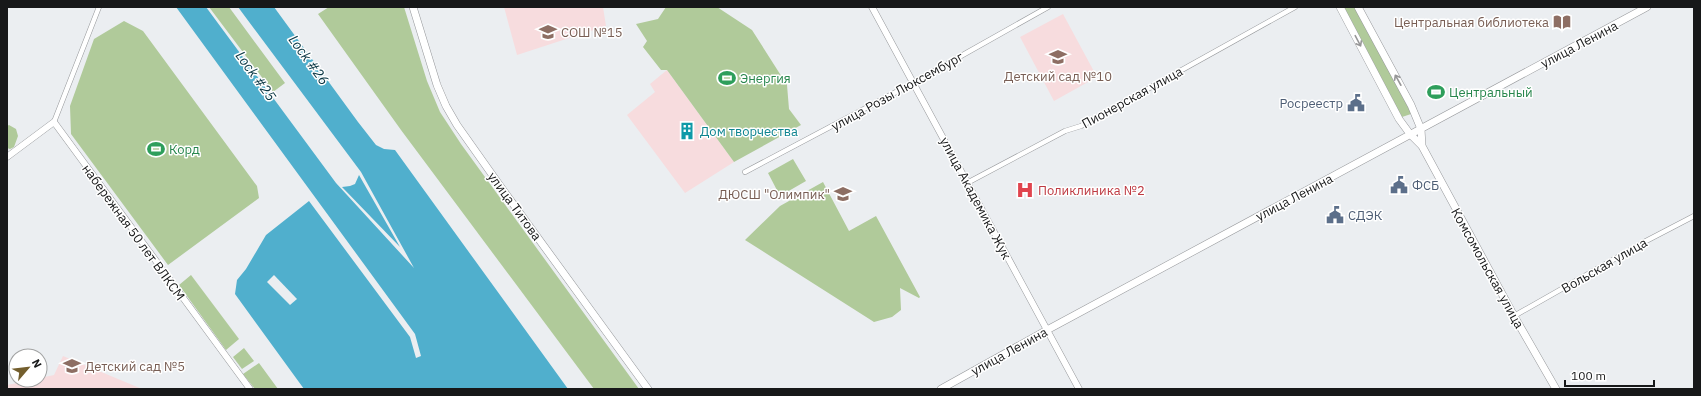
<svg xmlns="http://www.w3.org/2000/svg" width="1701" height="396" font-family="'IBM Plex Sans',sans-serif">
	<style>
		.education { fill: #f7dcde }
		.green { fill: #b0ca9a }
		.water { fill: #50afcd }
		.pier { fill: #ebeef1 }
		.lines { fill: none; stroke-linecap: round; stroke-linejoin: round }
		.minor-casing { stroke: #96989b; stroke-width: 5.5 }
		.tertiary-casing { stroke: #96989b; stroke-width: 7 }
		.secondary-casing { stroke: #96989b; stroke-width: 8 }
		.minor { stroke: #fff; stroke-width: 4.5 }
		.tertiary { stroke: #fff; stroke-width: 6 }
		.secondary { stroke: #fff; stroke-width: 7 }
		.oneway { stroke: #979798 }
		.labels { text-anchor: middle; stroke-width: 3; stroke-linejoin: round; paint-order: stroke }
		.education-label { font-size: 13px; fill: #785e54; stroke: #fff; text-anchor: end }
		.street-label { font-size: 13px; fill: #171819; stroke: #fff }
		.leisure-label { font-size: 13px; fill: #27864d; stroke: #fff; text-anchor: start }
		.service-label { font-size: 13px; fill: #4e5e75; stroke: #fff; text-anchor: start }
		.culture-label { font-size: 13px; fill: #0d838f; stroke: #fff; text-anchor: start }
		.health-label { font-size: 13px; fill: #be3a42; stroke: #fff; text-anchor: start }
		.water-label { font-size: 14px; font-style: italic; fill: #093643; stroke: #fff }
	</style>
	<rect width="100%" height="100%" fill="#ebeef1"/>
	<path class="education" d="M504,7H603L606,26L517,55Z
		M1063,14L1097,77L1054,101L1020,37Z
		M667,70L734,162L685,193L627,115L655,92L650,84Z
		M63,356L142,389H7V385L32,380H40V378L54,375Z"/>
	<path class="green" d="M209,7H229L285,83L273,92Z
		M329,7H404L427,81L440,112L461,144L639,389H594L401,130L318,14Z
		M666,7H717L752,30L787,85L789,109L801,125L734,162L667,70H661L643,47L647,41L636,24L658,19Z
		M1344,7H1355L1411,112V114L1402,117Z
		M124,21L143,31L257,186L259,198L168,265L71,134L70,106L94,39Z
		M9,125L16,129L18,136L14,147L10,149L7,148V126Z
		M793,159L806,181L780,196L768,173Z
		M823,182L849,231L876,216L920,297L919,298L900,288L901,310L892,317L874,322L745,240L780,206Z
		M191,275L239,339L226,350L179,285Z
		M244,348L254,361L242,369L233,357Z
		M259,363L278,389H255L243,374Z"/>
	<path class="water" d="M176,7H206L336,183L414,268L361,172L238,7H274L358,122L376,145L384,149L395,150L568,389H304L235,294L237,280L246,269L266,235L309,201L410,337L416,358L421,356L415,334Z
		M359,175L400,247L342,187L350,186L355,184Z"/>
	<path class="pier" d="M274,275L297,299L290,305L267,282Z"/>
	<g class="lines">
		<g class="minor-casing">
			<path id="minor" d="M54,122L99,7
				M745,172L913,83L1048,7
				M967,183L1065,131L1081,126L1295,7
				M1514,316L1646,241L1694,216"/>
		</g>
		<g class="tertiary-casing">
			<path id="tertiary" d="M872,7L1079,389
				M7,157L54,122L250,389"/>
		</g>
		<g class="secondary-casing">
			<path id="secondary" d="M413,7L437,85L446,106L457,125L503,190L648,389
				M1340,7L1399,119L1410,134L1422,146L1514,316L1556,389
				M1358,7L1411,105L1421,129L1422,146
				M941,389L1047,330L1647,7"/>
		</g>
		<use href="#minor" class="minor"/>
		<use href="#tertiary" class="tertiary"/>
		<use href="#secondary" class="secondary"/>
	</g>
	<defs><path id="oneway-shaft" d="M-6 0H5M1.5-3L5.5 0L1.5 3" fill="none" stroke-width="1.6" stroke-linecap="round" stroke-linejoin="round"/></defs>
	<g class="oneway">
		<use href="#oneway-shaft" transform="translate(1358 41) rotate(62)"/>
		<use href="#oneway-shaft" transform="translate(1398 80) rotate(-119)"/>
	</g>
	<defs>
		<g id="library-bare" transform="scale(1.38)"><path d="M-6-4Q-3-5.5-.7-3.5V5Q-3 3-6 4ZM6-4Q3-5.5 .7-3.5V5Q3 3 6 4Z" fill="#8d6e63" stroke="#fff" stroke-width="2.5" paint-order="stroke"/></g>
		<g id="school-bare" transform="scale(1.38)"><path d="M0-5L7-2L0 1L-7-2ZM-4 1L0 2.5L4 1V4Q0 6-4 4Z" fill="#8d6e63" stroke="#fff" stroke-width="2.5" paint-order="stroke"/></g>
		<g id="stadium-bare" transform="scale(1.38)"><path d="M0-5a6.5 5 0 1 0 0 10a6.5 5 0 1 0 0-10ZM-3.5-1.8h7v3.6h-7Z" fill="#2e9e5b" stroke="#fff" stroke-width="2.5" paint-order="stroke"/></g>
		<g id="civic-bare" transform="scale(1.38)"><path d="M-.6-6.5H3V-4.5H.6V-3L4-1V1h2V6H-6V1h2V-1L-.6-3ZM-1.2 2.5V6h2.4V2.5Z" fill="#5c6f8a" stroke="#fff" stroke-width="2.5" paint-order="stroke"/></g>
		<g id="building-bare" transform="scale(1.38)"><path d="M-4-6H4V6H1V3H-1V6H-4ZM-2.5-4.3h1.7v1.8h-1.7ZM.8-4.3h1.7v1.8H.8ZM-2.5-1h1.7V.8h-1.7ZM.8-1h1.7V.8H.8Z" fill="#0f9aa8" stroke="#fff" stroke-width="2.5" paint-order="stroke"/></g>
		<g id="hospital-bare" transform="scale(1.38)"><path d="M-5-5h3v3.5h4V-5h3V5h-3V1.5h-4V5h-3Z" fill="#e0444e" stroke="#fff" stroke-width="2.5" paint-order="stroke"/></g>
	</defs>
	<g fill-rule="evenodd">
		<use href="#library-bare" x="1562" y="22"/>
		<use href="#school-bare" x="548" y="32"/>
		<use href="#school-bare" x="1058" y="57"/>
		<use href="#stadium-bare" x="727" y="78"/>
		<use href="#stadium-bare" x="1436" y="92"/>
		<use href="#civic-bare" x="1356" y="103"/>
		<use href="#building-bare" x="687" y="131"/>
		<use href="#stadium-bare" x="156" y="149"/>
		<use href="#civic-bare" x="1399" y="185"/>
		<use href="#hospital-bare" x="1025" y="190"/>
		<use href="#school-bare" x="843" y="194"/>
		<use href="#civic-bare" x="1335" y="215"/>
		<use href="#school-bare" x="72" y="366"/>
	</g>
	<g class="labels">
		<g class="education-label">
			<text x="1549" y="27">Центральная библиотека</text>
			<text x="561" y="37" text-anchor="start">СОШ №15</text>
			<text x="1058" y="81" text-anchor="middle">Детский сад №10</text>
			<text x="830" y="199">ДЮСШ "Олимпик"</text>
			<text x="85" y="371" text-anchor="start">Детский сад №5</text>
		</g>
		<g class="street-label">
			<text transform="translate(1579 44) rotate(-28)" y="5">улица Ленина</text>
			<text transform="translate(897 91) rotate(-29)" y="5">улица Розы Люксембург</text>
			<text transform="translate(1132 97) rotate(-29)" y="5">Пионерская улица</text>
			<text transform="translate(1294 197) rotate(-28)" y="5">улица Ленина</text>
			<text transform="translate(976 198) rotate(62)" y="5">улица Академика Жук</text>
			<text transform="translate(515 206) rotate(54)" y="5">улица Титова</text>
			<text transform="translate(134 232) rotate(54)" y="5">набережная 50 лет ВЛКСМ</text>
			<text transform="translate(1604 265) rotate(-30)" y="5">Вольская улица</text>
			<text transform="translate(1488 268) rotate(61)" y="5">Комсомольская улица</text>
			<text transform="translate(1009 351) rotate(-29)" y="5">улица Ленина</text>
		</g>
		<g class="leisure-label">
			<text x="740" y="83">Энергия</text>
			<text x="1449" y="97">Центральный</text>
			<text x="169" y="154">Корд</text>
		</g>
		<g class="service-label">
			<text x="1343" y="108" text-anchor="end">Росреестр</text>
			<text x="1412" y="190">ФСБ</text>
			<text x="1348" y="220">СДЭК</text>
		</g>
		<g class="culture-label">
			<text x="700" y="136">Дом творчества</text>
		</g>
		<g class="health-label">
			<text x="1038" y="195">Поликлиника №2</text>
		</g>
		<g class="water-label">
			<text transform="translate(309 60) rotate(54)" y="5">Lock #26</text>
			<text transform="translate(256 76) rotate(54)" y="5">Lock #25</text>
		</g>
	</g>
	<rect width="1701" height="396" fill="none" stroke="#171819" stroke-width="16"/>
	<g transform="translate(28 368) rotate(62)"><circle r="19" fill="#ffffff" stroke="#a2a3a3"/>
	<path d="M0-3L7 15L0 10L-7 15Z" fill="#735e2d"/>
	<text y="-6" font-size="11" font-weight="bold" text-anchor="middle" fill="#171819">N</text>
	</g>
	<path d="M1565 380v6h89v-6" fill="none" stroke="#171819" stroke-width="2"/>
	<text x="1571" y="380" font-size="12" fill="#171819" stroke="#ffffff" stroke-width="3" paint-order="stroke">100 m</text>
</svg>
